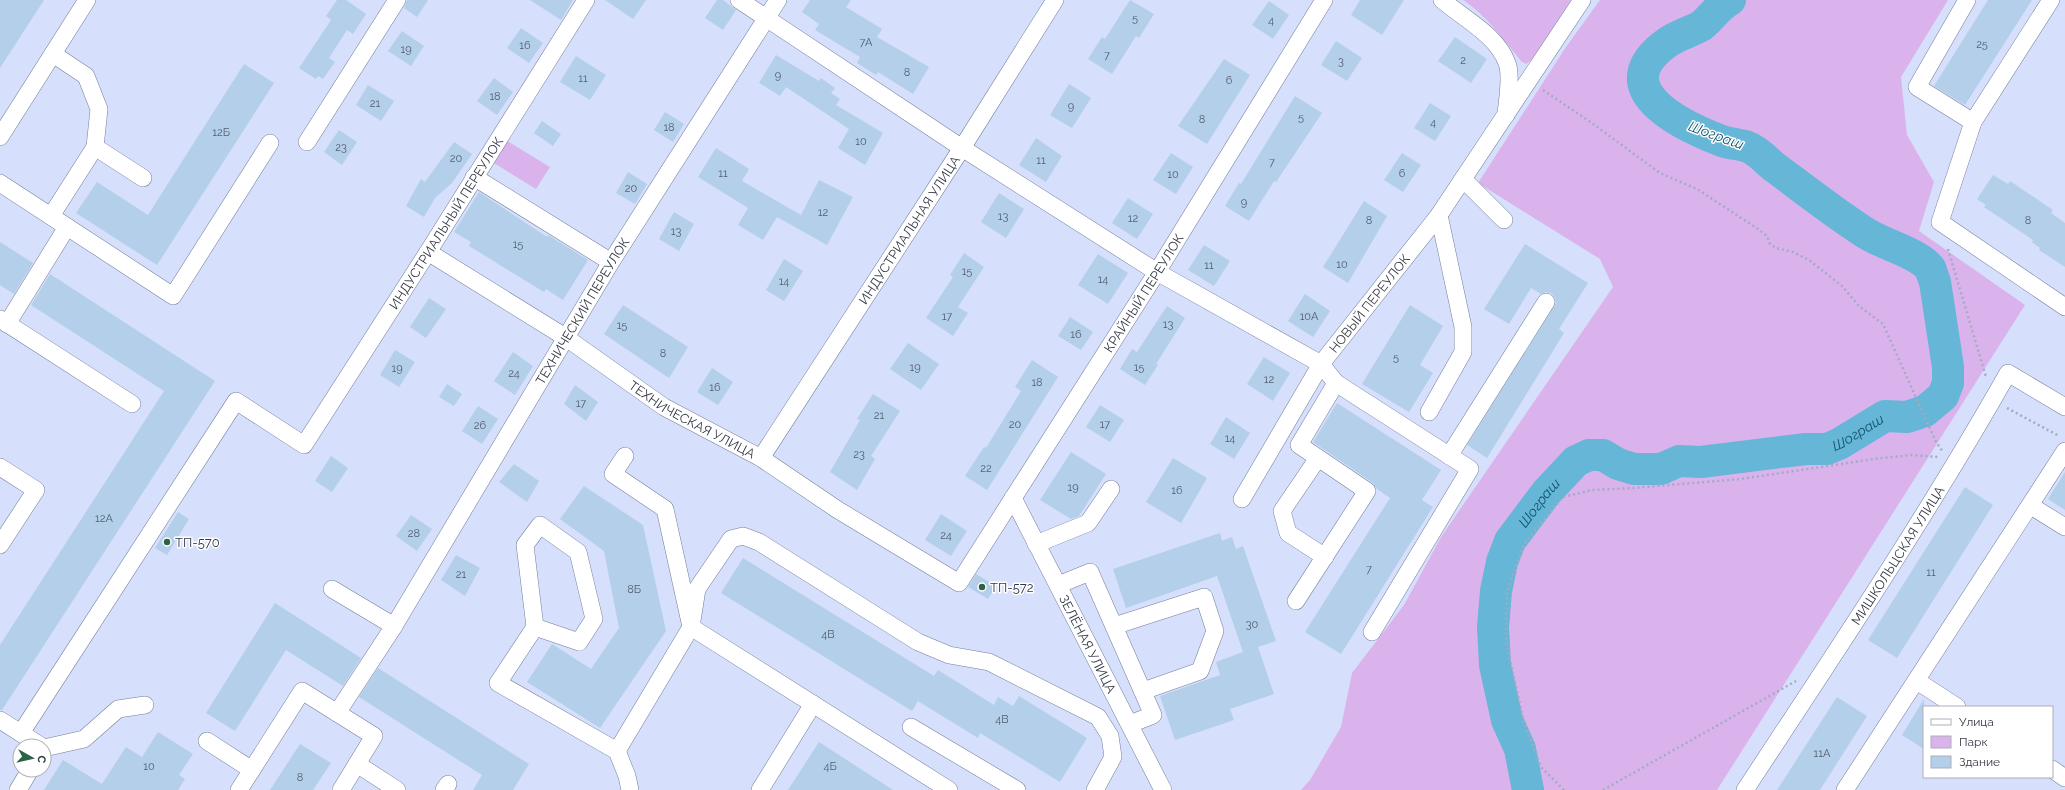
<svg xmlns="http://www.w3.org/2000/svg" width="2065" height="790" font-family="Raleway,sans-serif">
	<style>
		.green { fill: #dbb3ec }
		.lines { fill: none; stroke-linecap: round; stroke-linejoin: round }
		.river { stroke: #65b6d7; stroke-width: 32 }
		.building { fill: #b4cfea }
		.minor-casing { stroke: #747e9c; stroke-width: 18 }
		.path { stroke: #a3abc2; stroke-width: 2.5; stroke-dasharray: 2 3; stroke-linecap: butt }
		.minor { stroke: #fff; stroke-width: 17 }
		.poi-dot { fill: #2d6247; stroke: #fff; stroke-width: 1.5 }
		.labels { text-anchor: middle; stroke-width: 3; stroke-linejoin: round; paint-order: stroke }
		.number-label { font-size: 11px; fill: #535e6e }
		.street-label { font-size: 13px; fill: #333845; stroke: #fff }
		.poi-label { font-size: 13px; fill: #333845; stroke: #fff; text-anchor: start }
		.water-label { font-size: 14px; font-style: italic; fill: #0f536a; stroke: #fff }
	</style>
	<rect width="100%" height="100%" fill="#d6dffb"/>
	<path class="green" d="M1463,0H1571L1533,59L1526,64L1521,61C1502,38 1488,17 1463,0Z
		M1600,0H1948L1901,77L1907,135L1934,182L1919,231L2025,305L1717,790H1301L1310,780L1341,727L1352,673L1404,605L1441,537L1613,287L1600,259L1478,183L1566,47Z
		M507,141L550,167L536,189L494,163Z"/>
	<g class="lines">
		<path class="river" id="s1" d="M1528,790L1520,749L1507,720L1495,665L1493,627L1496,591L1502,562L1510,541L1546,493L1576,461L1589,455H1603L1618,464L1634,469H1661L1679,461L1701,462L1806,449H1827L1839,444L1885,416L1907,417L1925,411L1943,396L1948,383V367L1935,282L1930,268L1925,263C1906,248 1880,244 1861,230C1832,211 1805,190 1777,169C1768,163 1759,151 1748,147C1740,144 1730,144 1722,141C1680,125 1603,88 1668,42C1678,35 1690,32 1701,26C1712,18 1717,7 1730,0"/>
	</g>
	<path class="building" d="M0,0H44L0,68Z
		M337,0H346L366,14L353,34L347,30L329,58L335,62L323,79L318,76L316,79L299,68L331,20L326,16Z
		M407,0H428L417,17L404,8Z
		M530,0H573L561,20Z
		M605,0H646L633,19Z
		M717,0H723L736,10L723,30L705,18Z
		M810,0H851L846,7L882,29L877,37L929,67L913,94L878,72L876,75L857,63L860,57L815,30L819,24L802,12Z
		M1130,0L1154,14L1139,38L1136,36L1112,74L1088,59L1102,37L1105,39Z
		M1360,0H1404L1382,35L1351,15Z
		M1988,0H2032L1965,105L1934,86Z
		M1269,1L1289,15L1273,39L1252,25Z
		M521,28L543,43L529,63L507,48Z
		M402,31L424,46L411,66L388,51Z
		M1455,37L1487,59L1471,83L1438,61Z
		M1336,41L1362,58L1347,81L1321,65Z
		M776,55L819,81L821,78L835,88L831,93L840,99L836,105L883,133L865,165L838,148L849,129L786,87L780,96L759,83Z
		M576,56L606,75L590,100L560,82Z
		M1224,59L1250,75L1207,144L1178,126Z
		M244,64L274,83L157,265L76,213L97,182L148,215Z
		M494,78L513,92L497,115L477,101Z
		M1069,84L1091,98L1072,128L1050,115Z
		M368,85L394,101L381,121L356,105Z
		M1295,96L1322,113L1276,182L1274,181L1249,221L1225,206L1239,183L1241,184Z
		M1430,103L1451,116L1435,141L1414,128Z
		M665,112L684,124L673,142L654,130Z
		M542,121L561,134L553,146L534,133Z
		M339,130L357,142L342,165L324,152Z
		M1036,138L1062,156L1046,182L1019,165Z
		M454,142L472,154L452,183L435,198L424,217L406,206L421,179L425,182Z
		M716,148L749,169L742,181L801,215L819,180L853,197L827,245L777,217L763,240L738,225L748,208L698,177Z
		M1171,153L1193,167L1176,194L1153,180Z
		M1402,153L1421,165L1403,192L1384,180Z
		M628,172L647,184L635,204L616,193Z
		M1993,175L2008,184L2010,181L2053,210L2051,213L2065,223V267L2039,250L2040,248L2032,242L2033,240L1984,207L1986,205L1977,199Z
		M479,192L547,237L548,235L588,260L563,300L546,289L544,292L469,246L471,242L454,232Z
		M999,193L1024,209L1006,238L981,222Z
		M1128,198L1153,214L1137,239L1112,223Z
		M1364,201L1387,216L1348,283L1323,267Z
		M674,212L694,224L679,251L659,239Z
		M0,242L33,263L14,294L0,285Z
		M1525,244L1588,283L1559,329L1564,333L1487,458L1467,445L1556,303L1555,298L1551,293L1546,292L1541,294L1531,288L1509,324L1484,309Z
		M1204,245L1230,261L1214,286L1188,270Z
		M964,253L984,267L958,307L968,313L953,336L926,318L953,277L950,275Z
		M1098,254L1128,273L1108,304L1078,285Z
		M784,259L803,271L784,301L766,290Z
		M50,274L215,381L2,710H0V645L164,391L31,305Z
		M1305,294L1330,311L1313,337L1288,321Z
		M429,298L446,309L426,338L410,327Z
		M623,305L688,347L669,378L604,334Z
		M1410,305L1443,326L1420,365L1433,373L1409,412L1362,384Z
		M1167,306L1185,318L1156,364L1158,365L1145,385L1120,369L1132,349L1137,352Z
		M1070,317L1093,332L1081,350L1058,336Z
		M908,343L939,364L921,390L890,369Z
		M395,350L415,362L399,387L380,375Z
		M513,352L533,366L515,395L494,381Z
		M1264,357L1290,373L1273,401L1247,384Z
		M1032,360L1058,377L987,490L965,476L984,447L986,448L1021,391L1015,387Z
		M712,368L733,382L718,405L697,392Z
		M447,384L462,394L454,406L439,397Z
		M575,385L598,402L586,421L564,404Z
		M873,394L900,411L871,456L875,459L857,490L830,472L860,420L857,419Z
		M1337,403L1441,470L1422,500L1433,507L1341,654L1305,632L1390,498L1377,489L1373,483L1313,442Z
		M1100,405L1124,420L1110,442L1086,427Z
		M478,406L498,419L482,444L462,431Z
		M1226,417L1250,433L1234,459L1210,444Z
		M1071,452L1106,474L1079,516L1071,519L1040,500Z
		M331,456L348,468L332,492L315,481Z
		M1173,458L1207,478L1181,523L1146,502Z
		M514,464L539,481L527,502L499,482Z
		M2065,472V510L2048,499Z
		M584,486L643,525L666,631L600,728L527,682L552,644L591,669L619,628L604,551L560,519Z
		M1965,487L1993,505L1897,658L1868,640Z
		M178,512L189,519L167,555L155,548Z
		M941,514L967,531L951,556L925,540Z
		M411,515L432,529L417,551L396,536Z
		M1220,533L1222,541L1232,537L1236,549L1243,546L1276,641L1258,647L1274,694L1230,709L1234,720L1175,740L1160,696L1220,675L1216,662L1243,652L1217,576L1126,608L1113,569Z
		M456,555L480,568L465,596L441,580Z
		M743,558L934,676L938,670L994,705L998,697L1013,706L1019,696L1087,738L1060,782L980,733L978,738L918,701L912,711L721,593Z
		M976,574L996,586L988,599L968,587Z
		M275,603L361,658L343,686L286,650L235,731L206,713Z
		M378,668L529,764L513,790H473L482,775L359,697Z
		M1837,697L1867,716L1820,790H1777Z
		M1924,699V749L1902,735Z
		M158,732L193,754L179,775L185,779L178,790H44L63,760L102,784L126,747L142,757Z
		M819,742L893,790H788Z
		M300,744L331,763L313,790H270Z"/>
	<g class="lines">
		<g class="minor-casing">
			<g id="minor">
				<path d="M739,0L962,148L1157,272L1321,364L1336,383L1470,469L1372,632"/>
				<path d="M1442,0C1463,18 1497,35 1507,63C1512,76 1507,101 1506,115"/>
				<path d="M1967,0L1917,87L1973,122"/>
				<path d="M2051,0L1973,122L1940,222L2065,307"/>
				<path d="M53,54L86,76L99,109L95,147"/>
				<path d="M0,137L87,0"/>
				<path d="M307,142L397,0"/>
				<path d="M474,177L611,262"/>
				<path d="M1463,179L1504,220"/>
				<path d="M0,183L173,296L270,143"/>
				<path d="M51,216L95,147L143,178"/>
				<path id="s2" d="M428,252L565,337L664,407L761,458L838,510L959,583L1157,272L1324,0"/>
				<path d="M0,319L132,404"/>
				<path d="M7,324L67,227"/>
				<path d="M1429,412L1463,352V327L1439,215"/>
				<path d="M625,456L613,474L665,509L691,627L949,790"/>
				<path d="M1449,456L1546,302"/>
				<path id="s3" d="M761,458L962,148L1055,0"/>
				<path d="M1318,458L1282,511L1288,533L1325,557"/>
				<path d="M0,467L36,490L0,545"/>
				<path id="s4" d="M1013,498L1163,790"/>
				<path id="s5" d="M1242,499L1321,364L1439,215L1582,0"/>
				<path d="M2031,506L2065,527"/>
				<path d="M1036,544L1088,523L1111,489"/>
				<path d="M1058,585L1090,572L1153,715L1130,724"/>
				<path d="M332,589L394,626"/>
				<path d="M1296,601L1367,491L1299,445L1336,383"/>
				<path d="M1114,626L1204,597L1215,631L1200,671L1143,691"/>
				<path d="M535,627L579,642L594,619L578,552L540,525L525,545L535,627L498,683L617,751L627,776L630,790"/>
				<path d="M1917,681L1957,707"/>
				<path id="s6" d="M337,713L394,626L611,262L778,0"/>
				<path d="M0,720L41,746"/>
				<path d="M911,727L1017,790"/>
				<path id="s7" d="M21,733L236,401L304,445L428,252L586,0"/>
				<path d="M207,741L252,770"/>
				<path d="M44,748L84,739L118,709L145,705"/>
				<path d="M617,751L691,627L697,589L731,539L743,536L759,542L918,642L949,655L989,662L1098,717L1110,736L1113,757L1095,790"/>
				<path d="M357,764L397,790"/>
				<path d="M2052,769L2065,778"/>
				<path d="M18,790L30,770"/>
				<path d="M239,790L302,691L374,736L341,790"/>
				<path d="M444,790L448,784"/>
				<path d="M760,790L813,704"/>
				<path id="s8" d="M1745,790C1835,653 1927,516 2008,373L2065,407"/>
				<path d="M1845,790L2065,451"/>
			</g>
		</g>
		<path class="path" d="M1543,90L1589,121L1660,173L1697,189L1758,229L1767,236L1770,244L1776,248L1793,252L1809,260L1842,286L1859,306L1883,324L1936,442L1943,452
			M1948,249L1986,377
			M2007,408L2059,436
			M1564,790L1541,767L1524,722L1506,642L1507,592L1524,544L1563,497L1592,490L1633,488L1741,479L1874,459L1911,455L1939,457
			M1603,790L1796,681"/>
		<use href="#minor" class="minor"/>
	</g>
	<g class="poi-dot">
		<circle cx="167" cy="542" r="4"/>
		<circle cx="982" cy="587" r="4"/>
	</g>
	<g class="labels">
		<g class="number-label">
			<text x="1135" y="22">5</text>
			<text x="1271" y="24">4</text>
			<text x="866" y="46">7А</text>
			<text x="1982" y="48">25</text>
			<text x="525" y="49">16</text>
			<text x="406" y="53">19</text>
			<text x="1107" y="59">7</text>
			<text x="1463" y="64">2</text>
			<text x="1341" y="65">3</text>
			<text x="907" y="76">8</text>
			<text x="778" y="79">9</text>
			<text x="583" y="82">11</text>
			<text x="1229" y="84">6</text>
			<text x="495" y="100">18</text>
			<text x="375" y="107">21</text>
			<text x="1071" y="110">9</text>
			<text x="1301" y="121">5</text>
			<text x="1202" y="123">8</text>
			<text x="1433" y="126">4</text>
			<text x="669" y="131">18</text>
			<text x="221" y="136">12Б</text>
			<text x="861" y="145">10</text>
			<text x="341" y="151">23</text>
			<text x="456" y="162">20</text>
			<text x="1041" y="164">11</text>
			<text x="1272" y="166">7</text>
			<text x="723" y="177">11</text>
			<text x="1402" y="177">6</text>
			<text x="1173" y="178">10</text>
			<text x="631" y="192">20</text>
			<text x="1244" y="206">9</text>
			<text x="823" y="216">12</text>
			<text x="1003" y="220">13</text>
			<text x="1133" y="222">12</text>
			<text x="1369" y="224">8</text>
			<text x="2028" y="224">8</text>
			<text x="676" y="235">13</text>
			<text x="518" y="248">15</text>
			<text x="1342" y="268">10</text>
			<text x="1209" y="269">11</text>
			<text x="967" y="275">15</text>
			<text x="1103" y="283">14</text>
			<text x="784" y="285">14</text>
			<text x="947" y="320">17</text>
			<text x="1309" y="320">10А</text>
			<text x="1168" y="328">13</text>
			<text x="622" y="329">15</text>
			<text x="1076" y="338">16</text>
			<text x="663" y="357">8</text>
			<text x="1396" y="361">5</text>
			<text x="915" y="371">19</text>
			<text x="1139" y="371">15</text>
			<text x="397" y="372">19</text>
			<text x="514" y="377">24</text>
			<text x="1269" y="383">12</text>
			<text x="1037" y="386">18</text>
			<text x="715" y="391">16</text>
			<text x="581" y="407">17</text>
			<text x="879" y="419">21</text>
			<text x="1015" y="428">20</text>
			<text x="1105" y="428">17</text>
			<text x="480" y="429">26</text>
			<text x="1230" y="442">14</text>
			<text x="859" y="458">23</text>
			<text x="986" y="472">22</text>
			<text x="1073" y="491">19</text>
			<text x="1177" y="494">16</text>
			<text x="104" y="522">12А</text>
			<text x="414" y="537">28</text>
			<text x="946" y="539">24</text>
			<text x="1369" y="573">7</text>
			<text x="1931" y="576">11</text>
			<text x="461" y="578">21</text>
			<text x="634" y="593">8Б</text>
			<text x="1252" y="628">30</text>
			<text x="828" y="638">4В</text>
			<text x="1002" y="723">4В</text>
			<text x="1822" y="757">11А</text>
			<text x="149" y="770">10</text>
			<text x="830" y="770">4Б</text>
			<text x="300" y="781">8</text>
		</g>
		<g class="street-label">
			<text dy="5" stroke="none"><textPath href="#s7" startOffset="740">ИНДУСТРИАЛЬНЫЙ ПЕРЕУЛОК</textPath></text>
			<text dy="5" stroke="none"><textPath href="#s3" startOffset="272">ИНДУСТРИАЛЬНАЯ УЛИЦА</textPath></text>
			<text dy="5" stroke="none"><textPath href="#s2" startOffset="970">КРАЙНЫЙ ПЕРЕУЛОК</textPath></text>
			<text dy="5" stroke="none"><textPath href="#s5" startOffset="234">НОВЫЙ ПЕРЕУЛОК</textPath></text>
			<text dy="5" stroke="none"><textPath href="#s6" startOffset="471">ТЕХНИЧЕСКИЙ ПЕРЕУЛОК</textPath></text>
			<text dy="5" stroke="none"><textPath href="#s2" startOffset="313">ТЕХНИЧЕСКАЯ УЛИЦА</textPath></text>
			<text dy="5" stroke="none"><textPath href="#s8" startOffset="280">МИШКОЛЬЦСКАЯ УЛИЦА</textPath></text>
			<text dy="5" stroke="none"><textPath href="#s4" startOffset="164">ЗЕЛЁНАЯ УЛИЦА</textPath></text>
		</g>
		<g class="poi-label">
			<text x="175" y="547">ТП-570</text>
			<text x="990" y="592">ТП-572</text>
		</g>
		<g class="water-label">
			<text transform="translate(1716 135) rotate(20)" y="5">Шограш</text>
			<text dy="5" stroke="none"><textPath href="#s1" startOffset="653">Шограш</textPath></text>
			<text dy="5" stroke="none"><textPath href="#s1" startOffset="304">Шограш</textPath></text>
		</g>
	</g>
	<rect x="1923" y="706" width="130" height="72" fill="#ffffff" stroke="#adafb5"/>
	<rect x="1931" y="719" width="20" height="6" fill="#ffffff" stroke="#adafb5"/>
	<text x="1959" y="726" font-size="12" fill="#333845">Улица</text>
	<rect x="1931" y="736" width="20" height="12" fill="#dbb3ec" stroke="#adafb5"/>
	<text x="1959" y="746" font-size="12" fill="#333845">Парк</text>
	<rect x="1931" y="756" width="20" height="12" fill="#b4cfea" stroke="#adafb5"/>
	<text x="1959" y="766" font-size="12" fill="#333845">Здание</text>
	<g transform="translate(32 758) rotate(98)"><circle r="19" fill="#ffffff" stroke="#adafb5"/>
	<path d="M0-3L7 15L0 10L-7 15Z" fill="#2d6247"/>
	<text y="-6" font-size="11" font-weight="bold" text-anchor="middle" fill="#333845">С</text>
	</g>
</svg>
